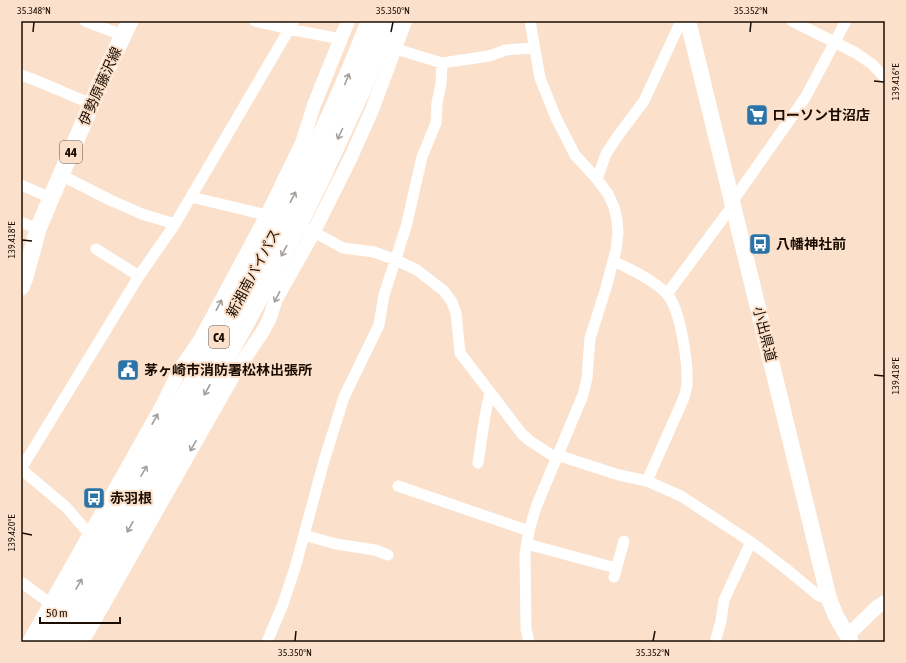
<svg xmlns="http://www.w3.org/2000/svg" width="906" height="663" font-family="'Asap Condensed','Noto Sans JP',sans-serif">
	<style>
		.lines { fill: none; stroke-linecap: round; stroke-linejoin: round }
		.minor { stroke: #fff; stroke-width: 11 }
		.tertiary { stroke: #fff; stroke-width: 14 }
		.secondary { stroke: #fff; stroke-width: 16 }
		.primary { stroke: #fff; stroke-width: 17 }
		.motorway { stroke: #fff; stroke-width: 20 }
		.oneway { stroke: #a39e99 }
		.ticks { fill: none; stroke: #1a0c01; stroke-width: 1.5 }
		.labels { text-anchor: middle; stroke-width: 4; stroke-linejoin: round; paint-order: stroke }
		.shield { fill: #fbe1cb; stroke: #5e4c3e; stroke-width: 1 }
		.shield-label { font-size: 13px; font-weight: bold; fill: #1a0c01 }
		.street-label { font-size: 14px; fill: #1a0c01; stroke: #fbe1cb }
		.poi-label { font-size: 14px; font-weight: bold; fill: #1a0c01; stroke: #fbe1cb; text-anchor: start }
		.neatline { fill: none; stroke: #1a0c01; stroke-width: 1.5 }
		.ticks-label { font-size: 10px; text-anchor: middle; fill: #1a0c01 }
	</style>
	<rect width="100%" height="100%" fill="#fbe1cb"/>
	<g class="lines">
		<path class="minor" d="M85,21L122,35
			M255,21L289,29L341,39
			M792,21L856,53L872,64L885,78
			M396,49L442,63L489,56L506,50L534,48
			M21,75C45,83 68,95 92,104
			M61,175L110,200L142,214L175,224
			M597,179L606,154L617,137L644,101L681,21
			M21,185L51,198
			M191,197L275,217
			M732,202L805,98L846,21
			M21,222L38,229
			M306,229L314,232L343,248L374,252L396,260L417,270L444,291L452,302L456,313L460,353L522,434L530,441L556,458
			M96,249L139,276
			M614,261C631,270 652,279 666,293C681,308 688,364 687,385C686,390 685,395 683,400L647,481
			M667,294L733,205
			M557,455L619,475L647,481L681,496L751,542L785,568L819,596L829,599
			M478,463L485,416L490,392
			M21,469L139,276L175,224L294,21
			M21,469L66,507L90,535
			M398,486L529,531
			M304,535L336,544L375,550L388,555
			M527,544L616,568
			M614,577L624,541
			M21,582L51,604
			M267,642L283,604L295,568L324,461L344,397L379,325L384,295L406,227L422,157L436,123L437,103L441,84L442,63
			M529,642L526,629L525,554L529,531L536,507L583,395L587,378L590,338L606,288L616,250L618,233L617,220L614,207L608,194L597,179L575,155L556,118L540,78L530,21
			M715,642L721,621L724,600L751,542"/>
		<path class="tertiary" d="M847,636L877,607L885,602
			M29,642L162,406L180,369L200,340L267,215L302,143L314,105L348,21
			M82,642L233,376L263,331L269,320L276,299L311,237L351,157L372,110L405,21"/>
		<path class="secondary" d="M688,21L829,599L836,616L851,642"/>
		<path class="primary" d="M21,287L25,277L38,229L51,198L105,73L130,21"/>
		<path class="motorway" d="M46,642C159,438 286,240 371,21
			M65,642L233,344L295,230L323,172L362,87L388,21"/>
	</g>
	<defs><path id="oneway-shaft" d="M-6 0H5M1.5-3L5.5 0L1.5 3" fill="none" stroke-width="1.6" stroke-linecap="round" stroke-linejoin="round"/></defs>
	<g class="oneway">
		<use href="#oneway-shaft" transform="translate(347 79) rotate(-68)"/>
		<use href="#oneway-shaft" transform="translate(340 134) rotate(115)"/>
		<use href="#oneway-shaft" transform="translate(293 197) rotate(-63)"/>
		<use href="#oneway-shaft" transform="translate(284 251) rotate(118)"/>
		<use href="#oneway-shaft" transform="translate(277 297) rotate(117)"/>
		<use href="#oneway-shaft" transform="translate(219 305) rotate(-62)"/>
		<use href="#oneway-shaft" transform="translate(207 390) rotate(119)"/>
		<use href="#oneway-shaft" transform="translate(155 419) rotate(-61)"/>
		<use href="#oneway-shaft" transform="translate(193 446) rotate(120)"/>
		<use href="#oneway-shaft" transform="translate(144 471) rotate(-60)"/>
		<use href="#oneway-shaft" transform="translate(130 527) rotate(119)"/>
		<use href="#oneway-shaft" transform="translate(79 584) rotate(-60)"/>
	</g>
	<path class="ticks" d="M33,32L34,22M391,32L393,22M750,32L751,22M874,81L884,82M22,240L32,241M874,375L884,376M22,533L32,535M295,641L296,631M653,641L655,631"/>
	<defs>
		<g id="supermarket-square" transform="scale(1.15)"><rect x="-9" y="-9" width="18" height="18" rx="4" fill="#2c74a8" stroke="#fbe1cb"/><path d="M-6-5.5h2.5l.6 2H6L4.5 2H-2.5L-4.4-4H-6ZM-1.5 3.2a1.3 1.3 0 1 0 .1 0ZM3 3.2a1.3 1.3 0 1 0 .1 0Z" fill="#fff"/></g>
		<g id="bus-square" transform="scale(1.15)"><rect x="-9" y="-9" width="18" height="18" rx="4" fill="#2c74a8" stroke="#fbe1cb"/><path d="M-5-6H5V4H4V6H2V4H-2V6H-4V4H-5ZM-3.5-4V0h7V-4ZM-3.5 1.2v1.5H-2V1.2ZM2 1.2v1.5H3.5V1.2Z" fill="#fff"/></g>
		<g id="civic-square" transform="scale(1.15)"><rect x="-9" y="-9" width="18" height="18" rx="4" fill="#2c74a8" stroke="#fbe1cb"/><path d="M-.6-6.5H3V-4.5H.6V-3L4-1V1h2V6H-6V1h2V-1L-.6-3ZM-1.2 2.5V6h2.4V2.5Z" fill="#fff"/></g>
	</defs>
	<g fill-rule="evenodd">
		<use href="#supermarket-square" x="757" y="115"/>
		<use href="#bus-square" x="760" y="244"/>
		<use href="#civic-square" x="128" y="370"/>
		<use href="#bus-square" x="94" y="498"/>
	</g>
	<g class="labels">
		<g class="shield">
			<rect x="60" y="141" width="22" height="22" rx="3"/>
			<rect x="209" y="326" width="20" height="22" rx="3"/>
		</g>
		<g class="shield-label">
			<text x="71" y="157">44</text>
			<text x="219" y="342">C4</text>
		</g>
		<g class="street-label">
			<text transform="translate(100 86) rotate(-66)" y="5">伊勢原藤沢線</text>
			<text transform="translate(253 273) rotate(-62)" y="5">新湘南バイパス</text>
			<text transform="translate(765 334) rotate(76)" y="5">小出県道</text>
		</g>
		<g class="poi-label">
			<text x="772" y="120">ローソン甘沼店</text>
			<text x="776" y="249">八幡神社前</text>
			<text x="144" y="375">茅ヶ崎市消防署松林出張所</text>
			<text x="110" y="503">赤羽根</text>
		</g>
	</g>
	<rect width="906" height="663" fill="none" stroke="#fbe1cb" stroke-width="44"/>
	<path d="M40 617v6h80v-6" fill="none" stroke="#1a0c01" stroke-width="2"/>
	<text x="46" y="617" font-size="12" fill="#1a0c01" stroke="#fbe1cb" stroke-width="3" paint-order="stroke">50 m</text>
	<rect x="22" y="22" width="862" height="619" class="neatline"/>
	<g class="ticks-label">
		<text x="34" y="14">35.348°N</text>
		<text x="393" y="14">35.350°N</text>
		<text x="751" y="14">35.352°N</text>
		<text transform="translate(895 82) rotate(-90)" y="4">139.416°E</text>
		<text transform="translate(11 240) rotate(-90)" y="4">139.418°E</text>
		<text transform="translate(895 376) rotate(-90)" y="4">139.418°E</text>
		<text transform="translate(11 533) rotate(-90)" y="4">139.420°E</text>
		<text x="295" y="656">35.350°N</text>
		<text x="653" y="656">35.352°N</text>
	</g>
</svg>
